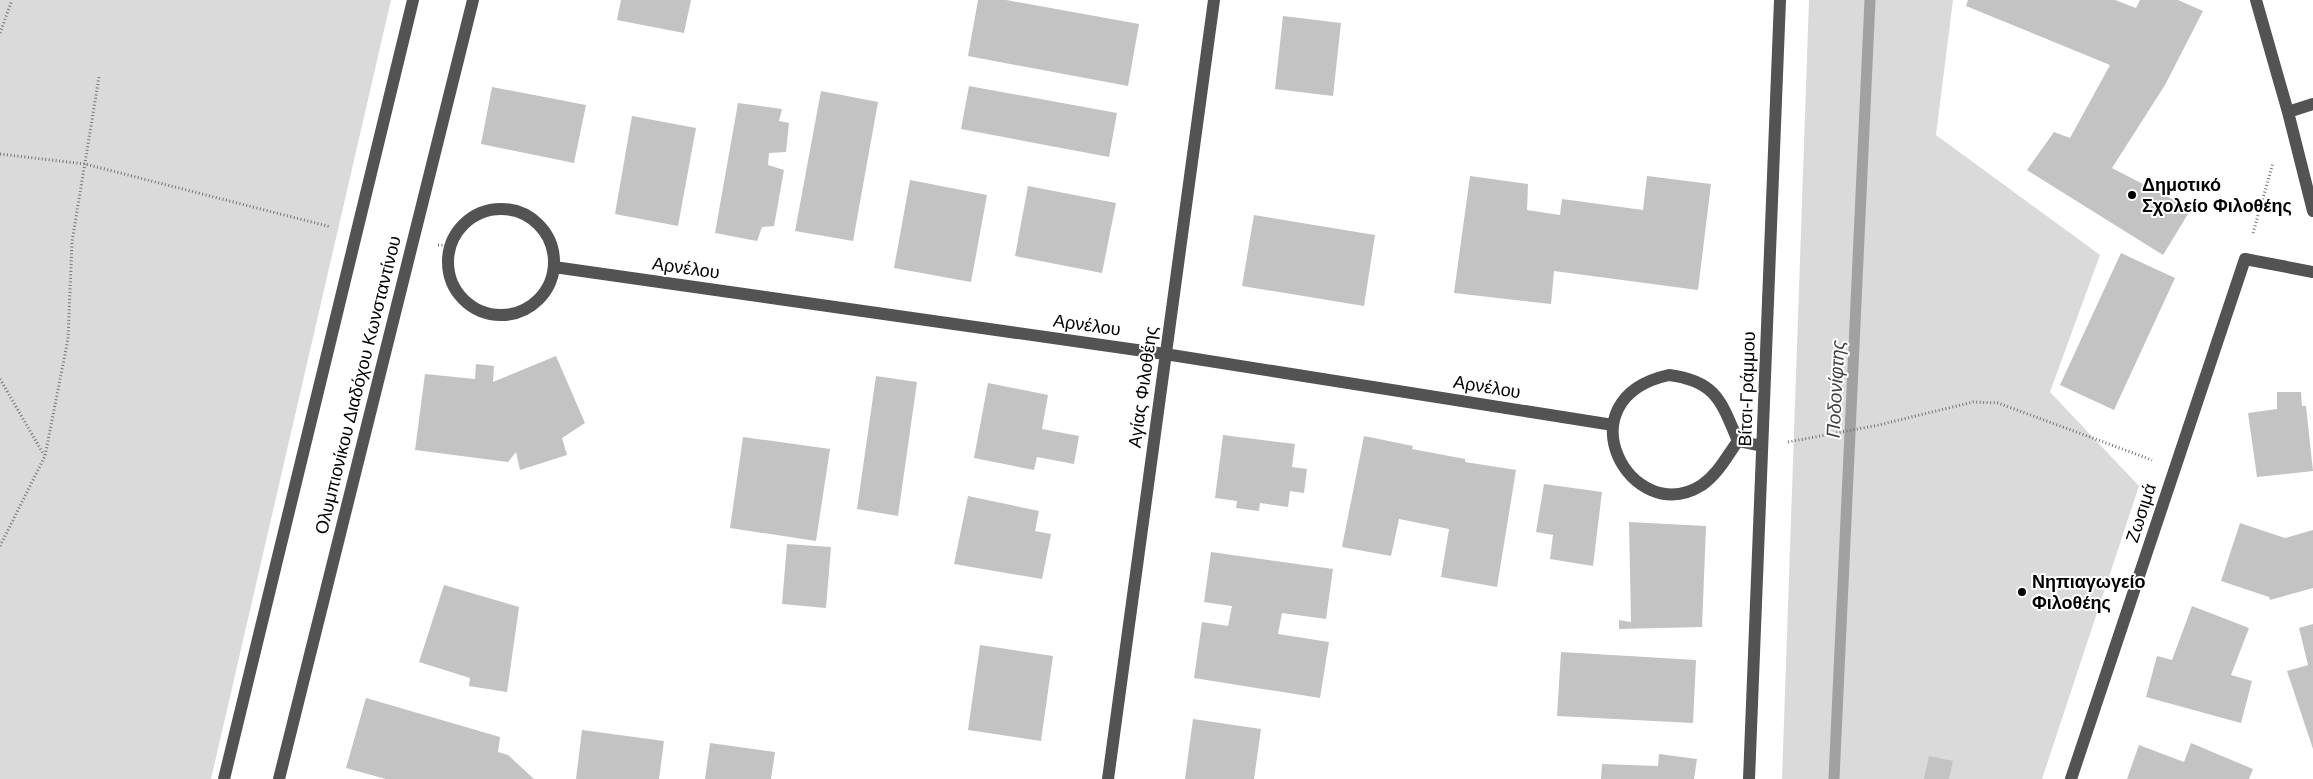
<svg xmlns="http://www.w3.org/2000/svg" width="2313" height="779" font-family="Arial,sans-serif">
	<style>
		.green { fill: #dadada }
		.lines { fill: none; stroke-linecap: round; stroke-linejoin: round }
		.stream { stroke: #a1a1a1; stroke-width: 11 }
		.building { fill: #c3c3c3 }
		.path { stroke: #757575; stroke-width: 3; stroke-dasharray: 1 2.5; stroke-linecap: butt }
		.minor { stroke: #535353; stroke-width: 12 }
		.poi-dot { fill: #000; stroke: #fff; stroke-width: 2 }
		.labels { text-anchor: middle; stroke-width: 4; stroke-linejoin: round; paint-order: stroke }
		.poi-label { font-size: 18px; font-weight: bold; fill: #000; stroke: #fff; text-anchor: start }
		.street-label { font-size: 18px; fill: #000; stroke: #fff }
		.water-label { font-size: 19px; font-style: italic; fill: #424242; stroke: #fff }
	</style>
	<rect width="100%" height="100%" fill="#fff"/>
	<path class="green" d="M0,0H391L211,779H0Z
		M1809,0H1953L1936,135L2100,255L2050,392L2139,486L2042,779H1782Z"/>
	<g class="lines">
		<path class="stream" d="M1834,779L1870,0"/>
	</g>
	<path class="building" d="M621,0H691L684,33L617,20Z
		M978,0H1006L1139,24L1128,86L968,56Z
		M1968,0H2115L2136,8L2140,0H2178L2203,11L2165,85L2112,168L2191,209L2163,255L2027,170L2054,132L2070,138L2110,65L1966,6Z
		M1283,16L1341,23L1333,96L1275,89Z
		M969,86L1117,113L1109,157L961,129Z
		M492,87L586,105L574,163L481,144Z
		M821,91L878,102L853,241L795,231Z
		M738,103L782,109L779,121L789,123L786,152L769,153L768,165L784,170L774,226L762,227L757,241L715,233Z
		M632,116L696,128L678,226L615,214Z
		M1470,176L1528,184L1527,210L1560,215L1562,199L1643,210L1647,176L1711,184L1698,290L1554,271L1551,304L1454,293Z
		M910,180L987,195L971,282L894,268Z
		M1028,186L1116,203L1102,273L1015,256Z
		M1254,215L1375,235L1364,306L1242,286Z
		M2121,253L2175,278L2114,410L2060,385Z
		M556,356L585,423L562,438L567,455L520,470L516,452L508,462L415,450L425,374L475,379L476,364L494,366L493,382Z
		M876,376L917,382L898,516L857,509Z
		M988,383L1048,395L1042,429L1079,436L1074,464L1037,457L1034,470L974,458Z
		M2277,392H2301L2302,406H2306L2313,471L2257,477L2248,413L2277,409Z
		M1223,435L1295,444L1292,467L1307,469L1304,493L1290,491L1288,507L1260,503L1259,511L1236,508L1237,501L1215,498Z
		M1364,436L1413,446L1412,449L1465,459V462L1516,470L1497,587L1441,577L1449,529L1399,519L1391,556L1342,547Z
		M743,437L830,449L816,541L730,528Z
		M1544,484L1602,492L1593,566L1550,559L1553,535L1536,532Z
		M968,496L1039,511L1035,531L1051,534L1042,579L954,564Z
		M1629,522L1706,526L1702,627L1619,629V620L1631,622Z
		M2240,523L2285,538L2313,530V588L2270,600L2269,597L2221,581Z
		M787,544L831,547L826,608L782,604Z
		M1211,552L1333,569L1326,619L1282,613L1278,634L1329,642L1320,698L1194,678L1202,622L1228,626L1232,606L1204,602Z
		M444,585L519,607L507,692L469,686L470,678L419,662Z
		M2192,606L2249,628L2231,675L2252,681L2241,723L2146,697L2157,656L2172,660Z
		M2313,624V749L2287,671L2308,665L2299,628Z
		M980,645L1053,656L1041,741L968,730Z
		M1561,652L1696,660L1693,723L1557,716Z
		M366,698L500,737L498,752L508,755L534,779H386L346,768Z
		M1193,719L1261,729L1254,779H1185Z
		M582,730L664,741L659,779H576Z
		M710,743L775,752L771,779H705Z
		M2191,743L2253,769L2249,779H2127L2139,745L2184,762Z
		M1659,754L1697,759L1694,779H1601L1602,764L1658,766Z
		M1929,756L1953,761L1949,779H1924Z"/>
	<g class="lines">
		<path class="path" d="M0,33L12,0
			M0,154L85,164L331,227
			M2253,233L2273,163
			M438,245L450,246
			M0,379L44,455
			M1788,442L1879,425L1973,402L1998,403L2152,460
			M0,546L45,456L68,339L72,242L99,77"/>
		<path class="minor" d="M2256,0L2288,112L2313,211
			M2288,112L2313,104
			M448 262a53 53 0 1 1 106 0a53 53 0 1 1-106 0Z
			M554,267L1165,354L1613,425
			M1669,375C1716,381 1721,401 1738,441C1727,456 1718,474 1702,485C1631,530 1560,399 1669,375Z
			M1738,441L1762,446
			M224,779L413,0
			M279,779L473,0
			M1108,779L1214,0
			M1749,779L1780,0
			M2071,779L2245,259L2313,272"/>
	</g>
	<g class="poi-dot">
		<circle cx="2132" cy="195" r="5"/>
		<circle cx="2022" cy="592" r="5"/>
	</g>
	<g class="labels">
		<g class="poi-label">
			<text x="2142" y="191">Δημοτικό<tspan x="2142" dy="21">Σχολείο Φιλοθέης</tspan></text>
			<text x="2032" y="588">Νηπιαγωγείο<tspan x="2032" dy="21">Φιλοθέης</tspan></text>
		</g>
		<g class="street-label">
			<text transform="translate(686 268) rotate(8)" y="6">Αρνέλου</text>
			<text transform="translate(1087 325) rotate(8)" y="6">Αρνέλου</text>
			<text transform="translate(358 385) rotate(-76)" y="6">Ολυμπιονίκου Διαδόχου Κωνσταντίνου</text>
			<text transform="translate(1143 387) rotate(-82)" y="6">Αγίας Φιλοθέης</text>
			<text transform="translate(1487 387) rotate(9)" y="6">Αρνέλου</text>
			<text transform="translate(1747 389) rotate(-88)" y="6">Βίτσι-Γράμμου</text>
			<text transform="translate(2141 513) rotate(-72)" y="6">Ζωσιμά</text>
		</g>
		<g class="water-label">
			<text transform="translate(1835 389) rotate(-87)" y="7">Ποδονίφτης</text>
		</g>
	</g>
</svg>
